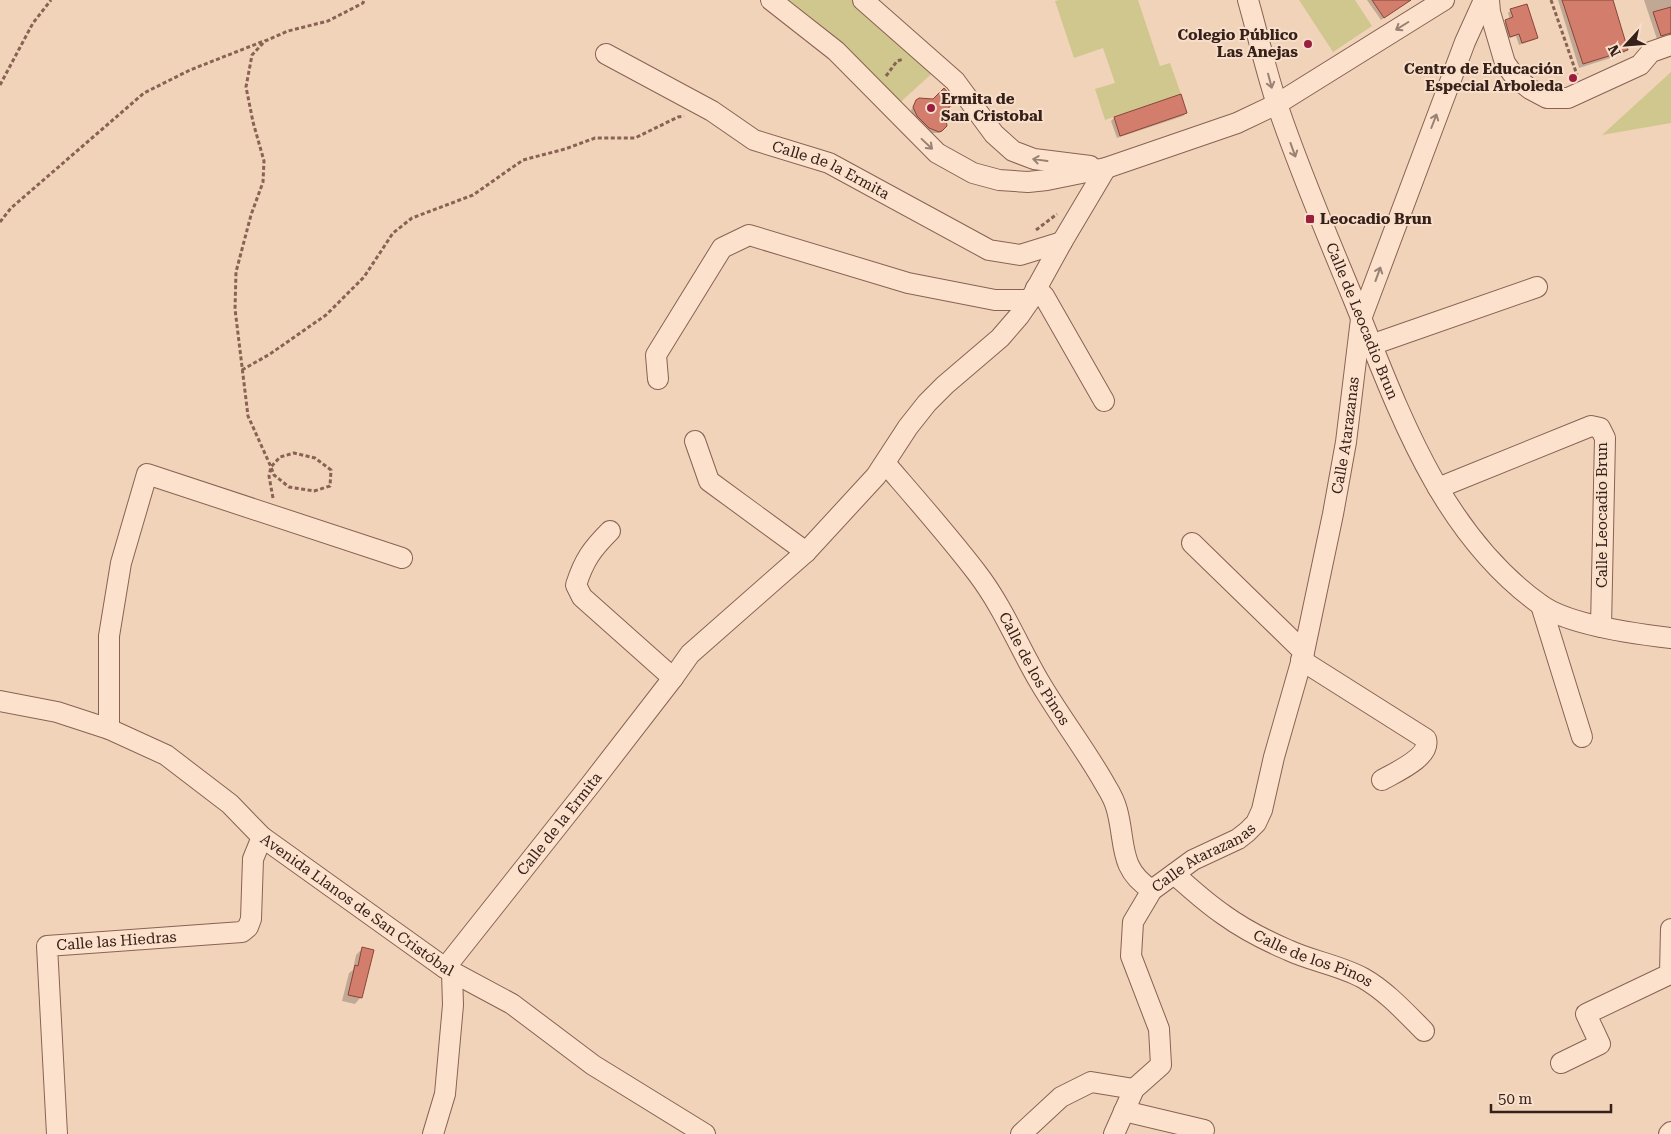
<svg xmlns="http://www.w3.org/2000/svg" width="1671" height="1134" font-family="'Roboto Serif',serif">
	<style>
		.green { fill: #cfc78d }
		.shadow { fill: #0003 }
		.building { fill: #d37e6c; stroke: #8a4437 }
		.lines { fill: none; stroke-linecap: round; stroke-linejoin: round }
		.minor-casing { stroke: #896253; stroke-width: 22 }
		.path { stroke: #896253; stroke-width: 3; stroke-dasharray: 4 2.5; stroke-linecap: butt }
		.minor { stroke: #fce2cd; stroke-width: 20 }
		.oneway { stroke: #998173 }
		.poi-dot { fill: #9c1e3e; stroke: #f8dfca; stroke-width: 2 }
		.labels { text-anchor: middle; stroke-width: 4; stroke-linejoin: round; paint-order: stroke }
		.poi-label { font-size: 15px; font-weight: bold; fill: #362019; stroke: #f8dfca; text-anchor: end }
		.street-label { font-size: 15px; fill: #362019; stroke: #f8dfca }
	</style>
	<rect width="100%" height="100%" fill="#f1d3ba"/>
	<path class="green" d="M771,0H863L939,67L894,108Z
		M1059,0H1138L1160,66L1170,63L1181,94L1105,120L1095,89L1115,83L1103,48L1074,58L1055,1Z
		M1299,0H1355L1372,26L1333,52Z
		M1671,72V123L1602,135Z"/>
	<path class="shadow" d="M1367,0H1411L1381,20Z
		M1558,0H1611L1627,50L1623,54L1579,68Z
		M1644,0H1671V38L1668,37L1657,39Z
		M1511,10L1537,38L1534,40L1519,45L1516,36L1507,39L1503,24L1510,20L1508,13Z
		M917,101L944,111V128L941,132L938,133H932L926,130L915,119L911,110Z
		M1186,113L1183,116L1117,138L1111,121L1114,118Z
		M363,948L361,997L355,1004L342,1001L349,973L353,970L356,955Z"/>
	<path class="building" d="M1372,0H1411L1384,18Z
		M1562,0H1613L1628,50L1583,64Z
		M1527,4L1538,38L1522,43L1519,34L1510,37L1505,20L1513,17L1510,9Z
		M1671,7V33L1661,36L1653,12Z
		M944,88L955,101L945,112L947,126L942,131L939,132L929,128L917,116L913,107L916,100L919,98L933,99Z
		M1181,94L1187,113L1120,136L1114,117Z
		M362,947L374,950L362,998L348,995L355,965L358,966Z"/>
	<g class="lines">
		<g class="minor-casing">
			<g id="minor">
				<path d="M771,0L836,51L937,153L973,173L999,180L1028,182L1047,180L1106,168L1237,123L1277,104L1444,0"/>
				<path d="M863,0L955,81L994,134L1013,151L1034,159L1090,166"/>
				<path id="s1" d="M1248,0C1258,35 1266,72 1278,107C1300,172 1327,235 1353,298C1398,409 1439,532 1541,605C1569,625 1636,634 1671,638"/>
				<path d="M1489,0L1490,12L1505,63L1515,77L1530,89L1547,98H1568L1640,65L1651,52L1671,45"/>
				<path id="s2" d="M606,54L712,111L754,140L829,163L989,250L1020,255L1062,242"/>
				<path d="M1036,288L1044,296L1104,401"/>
				<path d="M1371,345L1537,287"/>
				<path d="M658,379L656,355L722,248L749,235L908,283L995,300H1030"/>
				<path d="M695,441L709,481L806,552"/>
				<path id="s3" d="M885,463C916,499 948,535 977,573C1003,607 1018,645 1039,681C1060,717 1086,750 1106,786C1111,794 1115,802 1117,810C1126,843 1118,869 1152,890"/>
				<path d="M1438,488L1591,426L1600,428L1605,438L1601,627"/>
				<path d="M610,531C592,549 584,560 576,585L582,597L673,678"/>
				<path d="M1192,543L1304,652"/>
				<path d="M1541,605L1582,737"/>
				<path d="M1301,660L1426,739C1431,757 1396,772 1382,780"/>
				<path id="s4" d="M0,701L57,712L109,729L166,755L230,804L262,837L445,968L512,1004L593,1065L705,1134"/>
				<path d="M109,729V636L121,563L147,474L402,558"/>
				<path id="s5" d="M1174,874C1190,888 1206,903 1224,915C1242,928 1267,941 1288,950C1311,961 1339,965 1363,978C1386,991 1405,1012 1424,1031"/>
				<path id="s6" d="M445,968L591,784L673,678L690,654L806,552L876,476L908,427L927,403L945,385L1000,338L1019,316L1030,300L1062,242L1106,168"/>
				<path d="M1561,1063L1600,1044L1586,1014L1670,974L1671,929"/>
				<path d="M1124,1111L1204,1130"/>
				<path id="s7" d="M57,1134L47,946L242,932L248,927L251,919L253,859L262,837"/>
				<path d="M433,1134L445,1094L453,1005L452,972"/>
				<path d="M1021,1134L1061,1097L1091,1082L1134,1089"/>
				<path id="s8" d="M1114,1134L1134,1089L1161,1065L1159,1029L1131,956L1133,922L1152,890L1193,860L1238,839L1247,832L1256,823L1262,810L1274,757L1304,652L1333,514L1346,442L1361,319L1465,42L1484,0"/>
				<path d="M1669,1134L1671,1132"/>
			</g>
		</g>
		<path class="path" d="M1551,0L1577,75
			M886,76L897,61L904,59
			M0,85L33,23L51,0
			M0,222L11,208L144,93L190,70L264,41
			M1036,230L1057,214
			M242,370L270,354L326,315L364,277L393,233L412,218L473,195L523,160L565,149L595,138H635L678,117L684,116
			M273,498L269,476L271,467L280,457L294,453L315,458L331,470L330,486L314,491L289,487L274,475L271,467L248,416L235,309L236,272L251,215L263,182L264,161L253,122L246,87L252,55L265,41L288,31L328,21L363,3L364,0"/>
		<use href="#minor" class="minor"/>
	</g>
	<defs><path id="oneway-shaft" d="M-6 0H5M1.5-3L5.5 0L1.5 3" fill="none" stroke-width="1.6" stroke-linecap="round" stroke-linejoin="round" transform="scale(1.25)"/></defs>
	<g class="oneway">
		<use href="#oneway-shaft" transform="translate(1402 26) rotate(148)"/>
		<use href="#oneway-shaft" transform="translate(1270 81) rotate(75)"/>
		<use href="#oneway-shaft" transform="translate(1434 121) rotate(-69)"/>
		<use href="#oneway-shaft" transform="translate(927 144) rotate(43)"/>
		<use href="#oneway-shaft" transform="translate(1293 150) rotate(70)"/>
		<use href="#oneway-shaft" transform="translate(1040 160) rotate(-172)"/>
		<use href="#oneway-shaft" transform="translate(1378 274) rotate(-70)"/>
	</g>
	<g class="poi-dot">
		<circle cx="1308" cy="44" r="5"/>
		<circle cx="1573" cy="78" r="5"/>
		<circle cx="931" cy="108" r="5"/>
		<rect x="1305" y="214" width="10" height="10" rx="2.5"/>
	</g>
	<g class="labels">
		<g class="poi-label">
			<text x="1298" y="40">Colegio Público<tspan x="1298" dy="17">Las Anejas</tspan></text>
			<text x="1563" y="74">Centro de Educación<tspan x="1563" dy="17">Especial Arboleda</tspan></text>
			<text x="941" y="104" text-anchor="start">Ermita de<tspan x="941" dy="17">San Cristobal</tspan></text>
			<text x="1320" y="224" text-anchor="start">Leocadio Brun</text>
		</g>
		<g class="street-label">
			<text dy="5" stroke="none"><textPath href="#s2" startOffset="254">Calle de la Ermita</textPath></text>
			<text dy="5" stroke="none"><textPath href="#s1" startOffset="341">Calle de Leocadio Brun</textPath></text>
			<text dy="5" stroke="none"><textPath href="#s8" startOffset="794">Calle Atarazanas</textPath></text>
			<text transform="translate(1602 515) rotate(-90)" y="5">Calle Leocadio Brun</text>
			<text dy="5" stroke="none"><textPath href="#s3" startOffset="255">Calle de los Pinos</textPath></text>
			<text dy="5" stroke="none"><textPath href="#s6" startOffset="184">Calle de la Ermita</textPath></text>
			<text dy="5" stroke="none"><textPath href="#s8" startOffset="332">Calle Atarazanas</textPath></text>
			<text dy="5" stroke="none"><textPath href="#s4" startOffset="419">Avenida Llanos de San Cristóbal</textPath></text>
			<text dy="5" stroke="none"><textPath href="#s7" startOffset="258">Calle las Hiedras</textPath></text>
			<text dy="5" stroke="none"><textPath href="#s5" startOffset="164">Calle de los Pinos</textPath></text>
		</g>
	</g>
	<g transform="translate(1626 45) rotate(244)" stroke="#f8dfca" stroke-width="4" paint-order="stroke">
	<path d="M0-4L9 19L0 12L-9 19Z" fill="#362019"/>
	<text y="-8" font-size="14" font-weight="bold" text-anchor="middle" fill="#362019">N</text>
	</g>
	<path d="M1491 1104v8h120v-8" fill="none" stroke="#362019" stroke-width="2.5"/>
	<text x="1498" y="1104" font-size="15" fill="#362019" stroke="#f8dfca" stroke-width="4" paint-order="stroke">50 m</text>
</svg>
